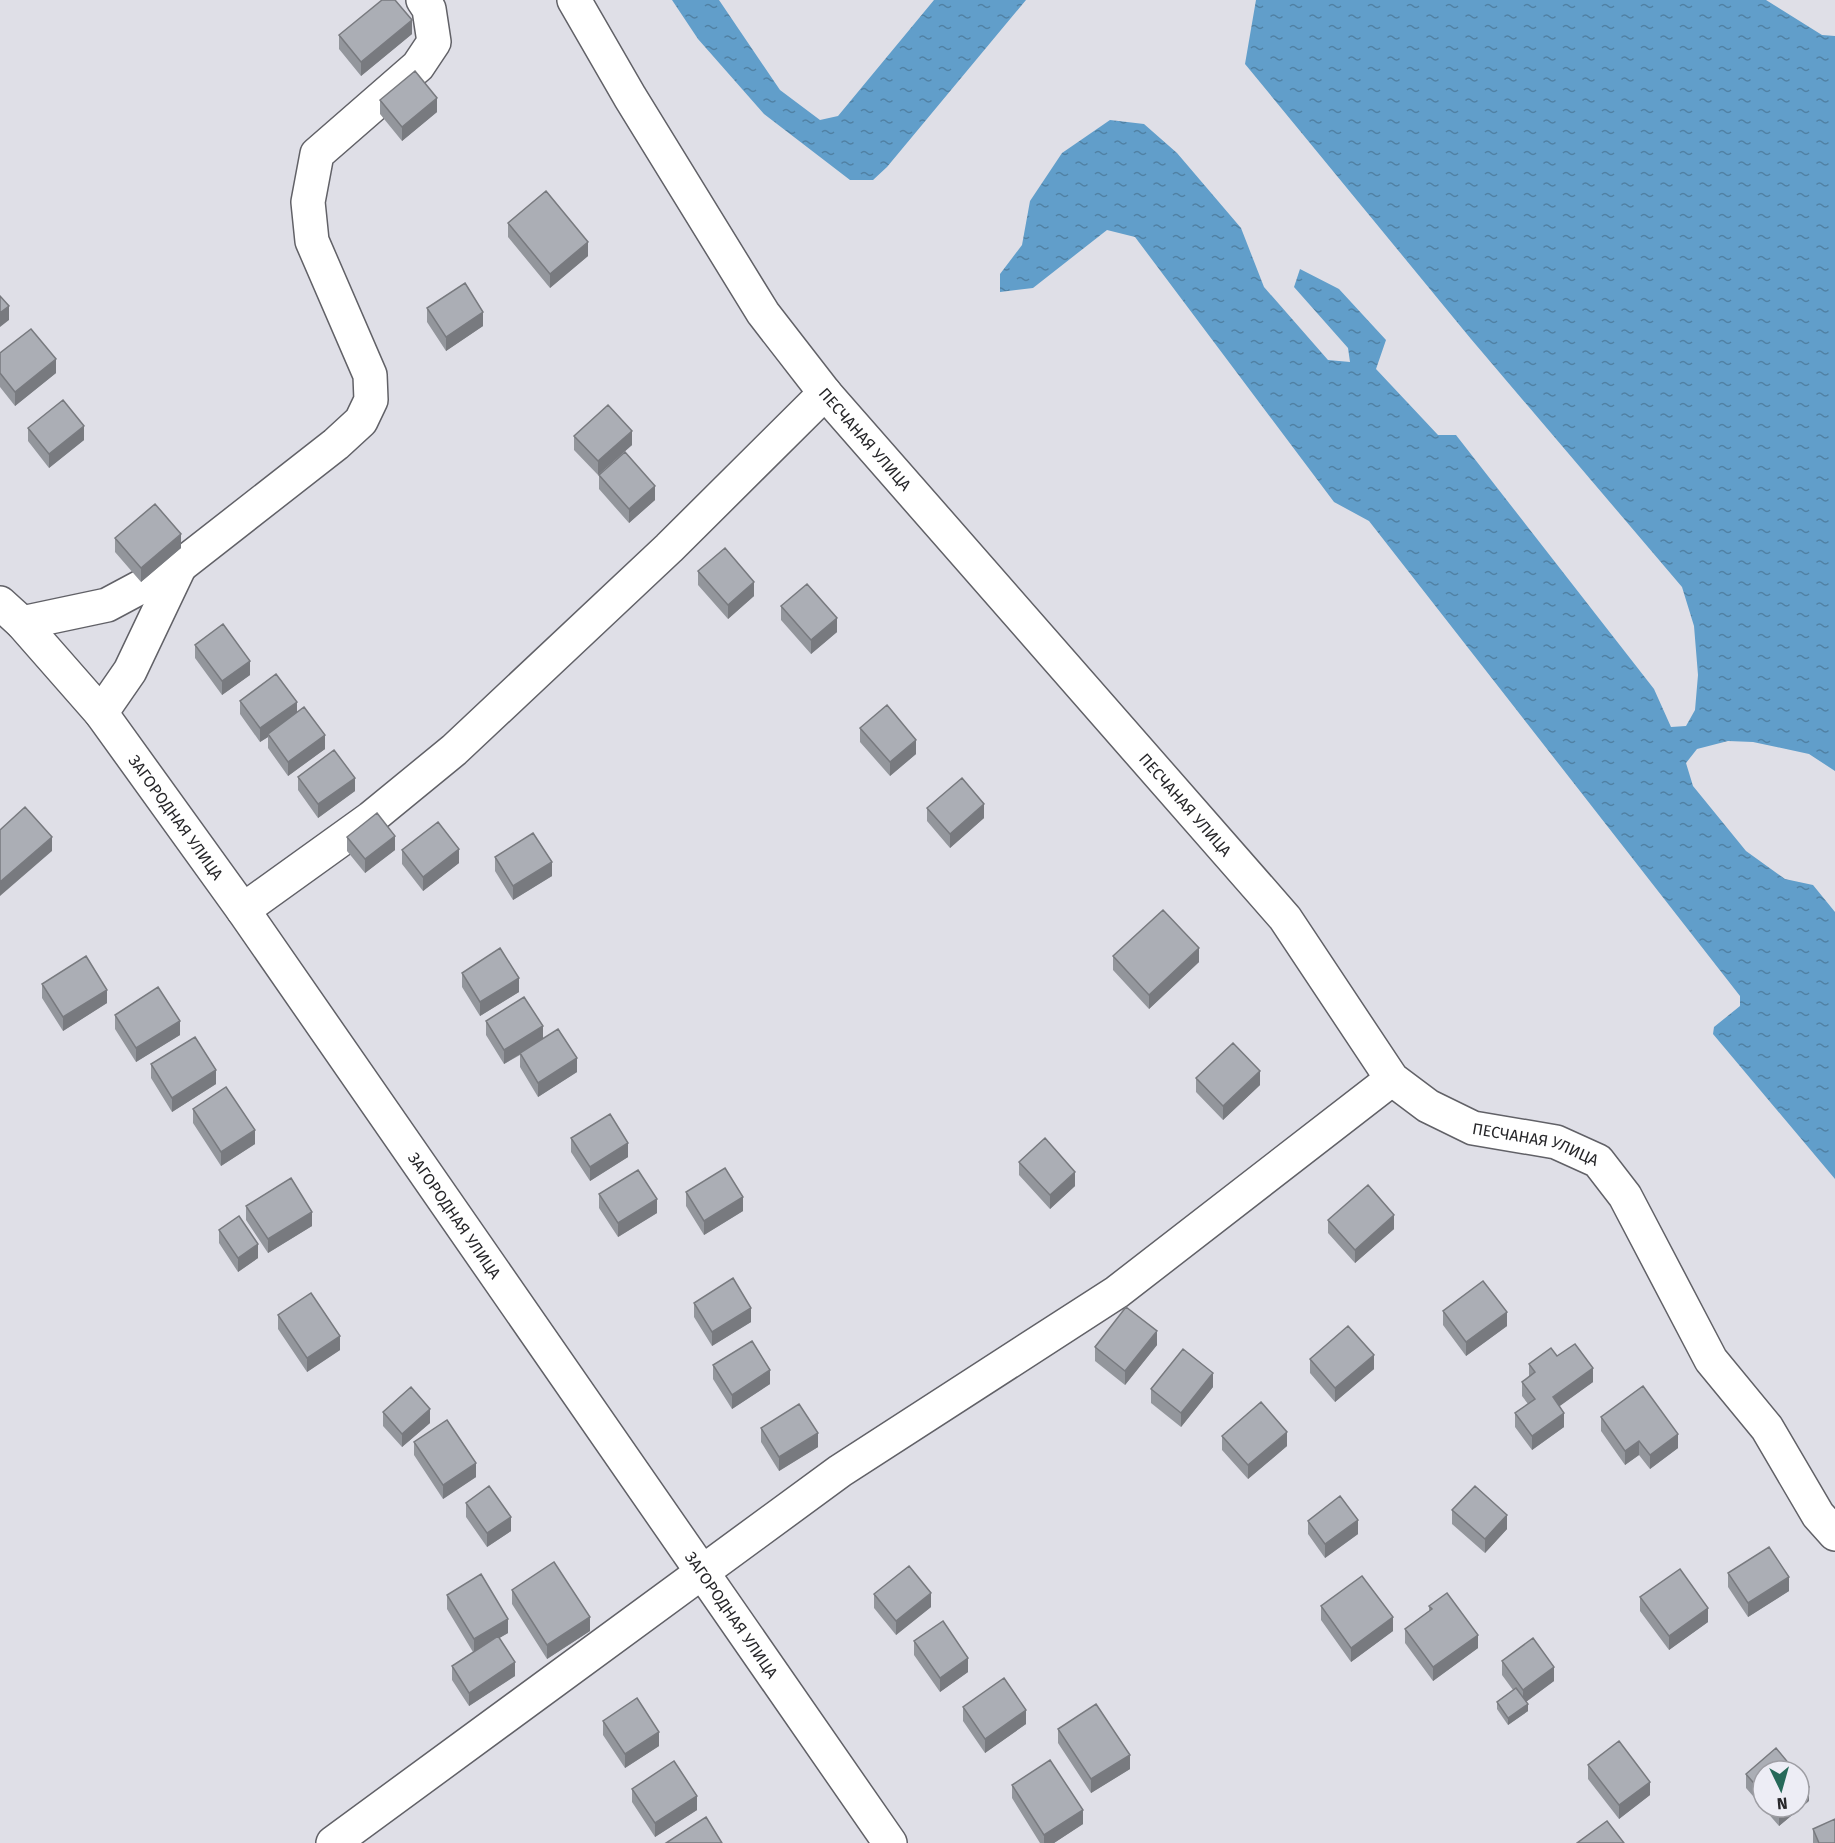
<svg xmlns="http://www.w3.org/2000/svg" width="1835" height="1843" font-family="'Fira Sans',sans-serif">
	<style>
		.water { fill: url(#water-ripples) }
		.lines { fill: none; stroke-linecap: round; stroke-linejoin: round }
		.minor-casing { stroke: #616167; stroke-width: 36 }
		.tertiary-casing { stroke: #616167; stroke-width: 36 }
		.minor { stroke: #fff; stroke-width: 33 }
		.tertiary { stroke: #fff; stroke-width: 33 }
		.wall { fill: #93969c }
		.shaded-wall { fill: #787a7f }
		.building { fill: #abaeb5; stroke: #787a7f; stroke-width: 1.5 }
		.labels { text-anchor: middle; stroke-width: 4.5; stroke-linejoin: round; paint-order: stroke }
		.street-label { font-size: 16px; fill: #27272a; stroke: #ededf5 }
	</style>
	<defs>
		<pattern id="water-ripples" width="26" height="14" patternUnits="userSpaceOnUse" patternTransform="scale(1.5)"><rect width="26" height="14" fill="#619eca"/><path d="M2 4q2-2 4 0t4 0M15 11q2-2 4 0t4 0" fill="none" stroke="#5081a4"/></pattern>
	</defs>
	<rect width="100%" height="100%" fill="#dfdfe7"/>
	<path class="water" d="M672,0H719L780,90L820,120L838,116L934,0H1026L887,167L873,180H850L764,114L698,39Z
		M1256,0H1766L1822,35L1835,36V771L1809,754L1753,742L1728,741L1697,749L1686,763L1693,786L1746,851L1785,879L1813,885L1835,912V1179L1713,1034L1714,1027L1740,1006V996L1369,521L1334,502L1135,237L1107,230L1033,288L1000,292V274L1022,245L1030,201L1062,153L1110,120L1144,124L1177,153L1241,228L1264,287L1328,360L1350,362L1348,348L1294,287L1300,269L1339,289L1386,340L1376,369L1438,435H1456L1654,689L1671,727L1686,726L1695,710L1698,675L1694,626L1682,587L1471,339L1245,64Z"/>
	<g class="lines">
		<g class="minor-casing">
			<g id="minor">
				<path id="s1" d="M574,0L630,97L763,313L825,393L1285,918L1392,1079L1428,1106L1473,1128L1556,1142L1598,1161L1625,1196L1711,1360L1767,1428L1818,1515L1835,1534"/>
				<path d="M22,623L107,605L180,566L336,444L361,421L371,400L370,375L312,241L308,202L317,154L418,66L434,42L429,9L423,0"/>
				<path d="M101,713L130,671L180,566"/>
				<path d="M243,910L371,818L454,750L669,548L825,393"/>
				<path d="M333,1843L840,1471L1117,1292L1392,1079"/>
			</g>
		</g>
		<g class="tertiary-casing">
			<g id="tertiary">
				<path id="s2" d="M0,603L22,623L101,713L243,910L890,1843"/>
			</g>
		</g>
		<use href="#minor" class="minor"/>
		<use href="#tertiary" class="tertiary"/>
	</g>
	<path class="wall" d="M412,34L361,76L339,49V35Z
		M380,100L437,112L402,141L380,114Z
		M508,223L588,256L550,288L508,237Z
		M427,308L483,326L446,351L427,322Z
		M0,353L56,373L15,406L0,387Z
		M28,428L84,440L49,468L28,441Z
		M574,436L632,445L598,475L574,450Z
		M599,475L655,500L629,523L599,489Z
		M115,538L181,548L141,582L115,552Z
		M698,571L754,596L728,619L698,585Z
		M781,606L837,632L811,654L781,620Z
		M195,645L250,675L222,695L195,658Z
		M240,701L297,713L325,749L288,776L268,748V737L260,742L240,714Z
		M860,728L916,754L890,776L860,742Z
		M298,777L355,791L318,818L298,790Z
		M927,808L984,818L950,848L927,821Z
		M347,837L395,850L365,873L347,851Z
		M402,850L459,863L423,891L402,864Z
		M495,857L552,876L513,900L495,871Z
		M1113,956L1199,962L1149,1009L1113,970Z
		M462,973L519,992L480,1016L462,987Z
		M42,984L107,1003L63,1031L42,998Z
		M115,1015L180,1035L136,1062L115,1029Z
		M486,1021L543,1039L577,1072L538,1097L520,1067V1055L504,1064L486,1035Z
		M151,1064L216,1084L172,1112L151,1078Z
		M1196,1078L1260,1085L1223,1120L1196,1092Z
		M193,1109L255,1144L221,1166L193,1123Z
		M571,1138L628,1157L590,1181L571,1152Z
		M1019,1162L1075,1186L1050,1209L1019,1175Z
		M686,1192L743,1211L704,1235L686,1206Z
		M599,1194L657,1213L618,1237L599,1208Z
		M246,1206L312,1226L268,1253L246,1220Z
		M1328,1220L1394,1229L1355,1263L1328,1233Z
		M219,1230L258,1258L238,1272L219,1243Z
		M694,1303L751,1322L712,1346L694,1317Z
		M1443,1311L1507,1326L1466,1356L1443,1325Z
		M278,1315L340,1350L307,1372L278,1329Z
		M1157,1345L1125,1385L1095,1361V1347Z
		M1557,1356L1593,1382L1559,1406L1564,1427L1532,1450L1515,1427V1413L1528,1404L1522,1396V1382L1529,1377V1364Z
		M1310,1359L1374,1369L1335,1402L1310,1373Z
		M713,1365L770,1384L732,1409L713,1379Z
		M1213,1387L1181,1427L1151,1403V1389Z
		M383,1412L430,1423L402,1447L383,1426Z
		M1601,1417L1678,1448L1650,1469L1639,1455L1625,1465L1601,1431Z
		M761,1428L818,1447L779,1471L761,1442Z
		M1222,1436L1287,1446L1248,1479L1222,1450Z
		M414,1442L476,1477L443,1499L414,1455Z
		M466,1503L511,1531L487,1547L466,1517Z
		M1452,1510L1507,1529L1485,1553L1452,1524Z
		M1308,1521L1358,1534L1325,1558L1308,1534Z
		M1728,1573L1789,1591L1748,1617L1728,1587Z
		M512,1590L590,1631L547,1659L512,1604Z
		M874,1594L931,1607L896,1635L874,1608Z
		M447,1595L508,1633L499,1638L515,1676L469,1706L452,1680V1666L473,1652L447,1609Z
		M1640,1597L1708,1622L1669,1650L1640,1611Z
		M1321,1606L1393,1631L1351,1662L1321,1620Z
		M1429,1606L1478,1648L1433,1681L1405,1643V1629L1429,1611Z
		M914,1641L968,1672L940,1692L914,1655Z
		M1502,1661L1554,1681L1526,1702L1528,1711L1508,1725L1497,1709V1702L1513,1690L1502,1675Z
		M963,1707L1026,1724L985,1753L963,1721Z
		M603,1721L659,1746L625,1768L603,1735Z
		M1058,1729L1130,1769L1091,1793L1058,1743Z
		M1588,1765L1650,1795L1619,1819L1588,1779Z
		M1763,1771V1807H1799L1809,1801L1779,1826L1746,1788V1774Z
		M1012,1785L1083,1824L1054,1843H1040L1012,1798Z
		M632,1789L697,1810L655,1837L632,1802Z
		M1813,1829L1835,1843H1813Z"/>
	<path class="shaded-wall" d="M412,20V34L361,76V62Z
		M437,98V112L402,141V127Z
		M588,242V256L550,288V274Z
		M9,306V320L0,327V313Z
		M483,312V326L446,351V337Z
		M56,359V373L15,406V392Z
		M84,426V440L49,468V454Z
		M632,431V445L598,475V461Z
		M655,486V500L629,523V509Z
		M181,534V548L141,582V568Z
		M754,582V596L728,619V605Z
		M837,618V632L811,654V640Z
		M250,661V675L222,695V681Z
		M297,702V715L268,734V737L260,742V728Z
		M325,735V749L288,776V762Z
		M916,740V754L890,776V762Z
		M355,778V791L318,818V804Z
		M984,804V818L950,848V834Z
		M395,836V850L365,873V859Z
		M52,837V851L0,896V882Z
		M459,849V863L423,891V877Z
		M552,862V876L513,900V886Z
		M1199,948V962L1149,1009V995Z
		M519,978V992L480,1016V1002Z
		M107,990V1003L63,1031V1017Z
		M180,1021V1035L136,1062V1048Z
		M543,1026V1040L504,1064V1050Z
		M577,1058V1072L538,1097V1083Z
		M216,1070V1084L172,1112V1098Z
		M1260,1071V1085L1223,1120V1106Z
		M255,1130V1144L221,1166V1152Z
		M628,1143V1157L590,1181V1167Z
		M1075,1172V1186L1050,1209V1195Z
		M743,1197V1211L704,1235V1221Z
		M657,1199V1213L618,1237V1223Z
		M312,1212V1226L268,1253V1239Z
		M1394,1215V1229L1355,1263V1250Z
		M258,1244V1258L238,1272V1258Z
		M751,1308V1322L712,1346V1332Z
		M1507,1312V1326L1466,1356V1342Z
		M1157,1331V1345L1125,1385V1371Z
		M340,1336V1350L307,1372V1358Z
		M1374,1355V1369L1335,1402V1388Z
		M1593,1368V1382L1553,1411V1397Z
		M770,1370V1384L732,1409V1395Z
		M1213,1373V1387L1181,1427V1413Z
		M430,1409V1423L402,1447V1434Z
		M1564,1413V1427L1532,1450V1436Z
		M1287,1432V1446L1248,1479V1465Z
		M818,1433V1447L779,1471V1457Z
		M1678,1434V1448L1650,1469V1455Z
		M1639,1441V1455L1625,1465V1451Z
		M476,1463V1477L443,1499V1485Z
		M1507,1515V1529L1485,1553V1539Z
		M511,1517V1531L487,1547V1533Z
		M1358,1520V1534L1325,1558V1544Z
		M1789,1577V1591L1748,1617V1603Z
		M931,1593V1607L896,1635V1621Z
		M1708,1608V1622L1669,1650V1636Z
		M590,1617V1631L547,1659V1645Z
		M1393,1617V1631L1351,1662V1648Z
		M508,1619V1633L474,1653V1639Z
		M1478,1635V1648L1433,1681V1667Z
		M968,1658V1672L940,1692V1678Z
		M515,1662V1676L469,1706V1693Z
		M1554,1667V1681L1523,1704V1690Z
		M1528,1704V1711L1508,1725V1718Z
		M1026,1710V1724L985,1753V1739Z
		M659,1732V1746L625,1768V1754Z
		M1130,1755V1769L1091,1793V1779Z
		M1650,1782V1795L1619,1819V1805Z
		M1809,1787V1801L1779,1826V1813L1786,1807H1799V1796Z
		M697,1796V1810L655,1837V1823Z
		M1083,1810V1824L1054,1843H1044V1835Z"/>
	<path class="building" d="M382,0H395L412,20L361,62L339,35Z
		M415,71L437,98L402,127L380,100Z
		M546,191L588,242L550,274L508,223Z
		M465,283L483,312L446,337L427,308Z
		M0,296L9,306L0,313Z
		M31,329L56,359L15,392L0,373V353Z
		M63,400L84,426L49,454L28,428Z
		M608,405L632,431L598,461L574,436Z
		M625,452L655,486L629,509L599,475Z
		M155,504L181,534L141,568L115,538Z
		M725,548L754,582L728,605L698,571Z
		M807,584L837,618L811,640L781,606Z
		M223,624L250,661L222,681L195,645Z
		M276,674L297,702L260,728L240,701Z
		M887,705L916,740L890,762L860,728Z
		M304,707L325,735L288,762L268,734Z
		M334,750L355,778L318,804L298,777Z
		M962,778L984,804L950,834L927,808Z
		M25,807L52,837L0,882V830Z
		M377,813L395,836L365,859L347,837Z
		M438,822L459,849L423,877L402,850Z
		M533,833L552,862L513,886L495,857Z
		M1163,910L1199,948L1149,995L1113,956Z
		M500,948L519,978L480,1002L462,973Z
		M86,956L107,990L63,1017L42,984Z
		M158,987L180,1021L136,1048L115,1015Z
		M524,997L543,1026L504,1050L486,1021Z
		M558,1029L577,1058L538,1083L520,1053Z
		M195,1037L216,1070L172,1098L151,1064Z
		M1233,1043L1260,1071L1223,1106L1196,1078Z
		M226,1087L255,1130L221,1152L193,1109Z
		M610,1114L628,1143L590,1167L571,1138Z
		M1045,1138L1075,1172L1050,1195L1019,1162Z
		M725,1168L743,1197L704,1221L686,1192Z
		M638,1170L657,1199L618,1223L599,1194Z
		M291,1178L312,1212L268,1239L246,1206Z
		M1368,1185L1394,1215L1355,1250L1328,1220Z
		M239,1216L258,1244L238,1258L219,1230Z
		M733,1278L751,1308L712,1332L694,1303Z
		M1483,1281L1507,1312L1466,1342L1443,1311Z
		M311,1293L340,1336L307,1358L278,1315Z
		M1126,1307L1157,1331L1125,1371L1095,1347Z
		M1348,1326L1374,1355L1335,1388L1310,1359Z
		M752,1341L770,1370L732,1395L713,1365Z
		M1575,1344L1593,1368L1553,1397L1564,1413L1532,1436L1515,1413L1535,1399L1522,1382L1535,1372L1529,1364L1551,1348L1557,1356Z
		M1183,1349L1213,1373L1181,1413L1151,1389Z
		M1643,1386L1678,1434L1650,1455L1639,1441L1625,1451L1601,1417Z
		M411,1387L430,1409L402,1434L383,1412Z
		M1261,1402L1287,1432L1248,1465L1222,1436Z
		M799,1404L818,1433L779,1457L761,1428Z
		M447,1420L476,1463L443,1485L414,1442Z
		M489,1486L511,1517L487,1533L466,1503Z
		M1475,1486L1507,1515L1485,1539L1452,1510Z
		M1340,1496L1358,1520L1325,1544L1308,1521Z
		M1769,1547L1789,1577L1748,1603L1728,1573Z
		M554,1562L590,1617L547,1645L512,1590Z
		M909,1566L931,1593L896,1621L874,1594Z
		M1680,1569L1708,1608L1669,1636L1640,1597Z
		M481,1574L508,1619L474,1639L447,1595Z
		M1362,1576L1393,1617L1351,1648L1321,1606Z
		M1447,1593L1478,1635L1433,1667L1405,1629L1432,1609L1429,1606Z
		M943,1621L968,1658L940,1678L914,1641Z
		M498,1636L515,1662L469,1693L452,1666Z
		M1533,1638L1554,1667L1523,1690L1502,1661Z
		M1004,1678L1026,1710L985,1739L963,1707Z
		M1516,1688L1528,1704L1508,1718L1497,1702Z
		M637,1698L659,1732L625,1754L603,1721Z
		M1096,1704L1130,1755L1091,1779L1058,1729Z
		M1619,1741L1650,1782L1619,1805L1588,1765Z
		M1776,1748L1795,1771H1763V1794L1746,1774Z
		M1050,1760L1083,1810L1044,1835L1012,1785Z
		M674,1761L697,1796L655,1823L632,1789Z
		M1799,1776L1809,1787L1799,1796Z
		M1774,1807H1786L1779,1813Z
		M706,1817L722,1843H666Z
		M1835,1819V1843H1819L1813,1829Z
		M1607,1821L1624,1843H1577Z"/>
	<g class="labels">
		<g class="street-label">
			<text dy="6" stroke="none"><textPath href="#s1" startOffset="528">ПЕСЧАНАЯ УЛИЦА</textPath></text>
			<text dy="6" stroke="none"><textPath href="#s1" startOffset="1014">ПЕСЧАНАЯ УЛИЦА</textPath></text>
			<text dy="6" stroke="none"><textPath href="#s2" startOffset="278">ЗАГОРОДНАЯ УЛИЦА</textPath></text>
			<text dy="6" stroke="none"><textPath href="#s1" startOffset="1518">ПЕСЧАНАЯ УЛИЦА</textPath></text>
			<text dy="6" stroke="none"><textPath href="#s2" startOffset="764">ЗАГОРОДНАЯ УЛИЦА</textPath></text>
			<text dy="6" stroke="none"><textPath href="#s2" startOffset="1250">ЗАГОРОДНАЯ УЛИЦА</textPath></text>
		</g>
	</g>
	<g transform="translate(1781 1789) rotate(175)"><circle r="28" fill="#ededf5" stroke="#9e9ea4" stroke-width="1.5"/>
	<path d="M0-4.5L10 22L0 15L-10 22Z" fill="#266959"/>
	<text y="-9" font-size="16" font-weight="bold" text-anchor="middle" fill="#27272a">N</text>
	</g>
</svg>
